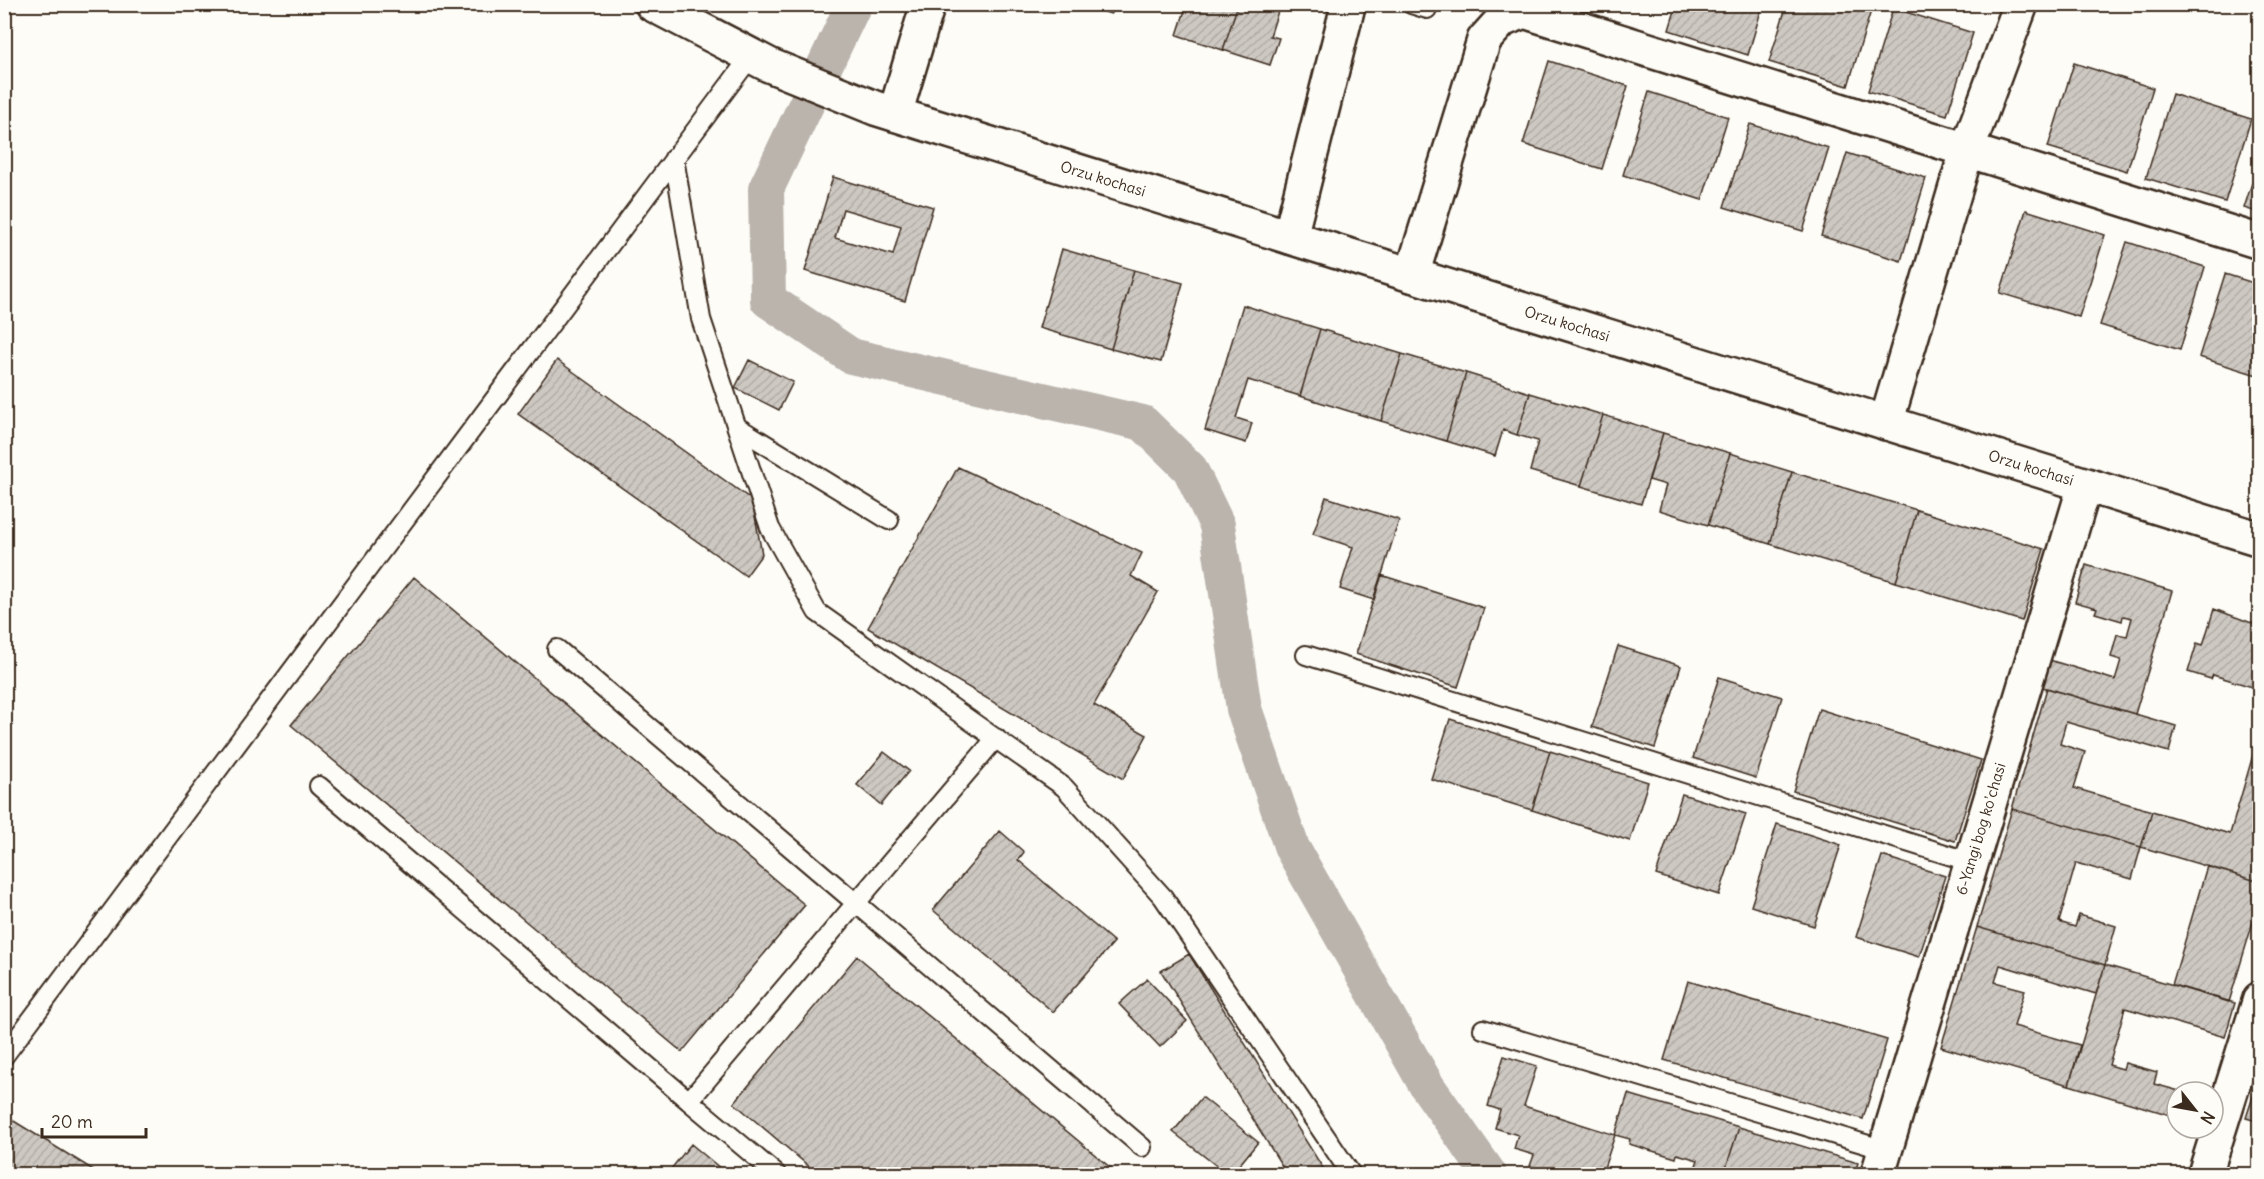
<svg xmlns="http://www.w3.org/2000/svg" width="2264" height="1179" font-family="Delius,sans-serif">
	<style>
		.lines { fill: none; stroke-linecap: round; stroke-linejoin: round }
		.canal { stroke: #bbb4ad; stroke-width: 36 }
		.building { fill: url(#building-hatch); stroke: #3b2a1e; stroke-width: 1.5; fill-rule: evenodd }
		.service-casing { stroke: #3b2a1e; stroke-width: 22 }
		.minor-casing { stroke: #3b2a1e; stroke-width: 38 }
		.secondary-casing { stroke: #3b2a1e; stroke-width: 38 }
		.service { stroke: #fdfcf7; stroke-width: 18 }
		.minor { stroke: #fdfcf7; stroke-width: 33 }
		.secondary { stroke: #fdfcf7; stroke-width: 33 }
		.labels { text-anchor: middle; stroke-width: 4.5; stroke-linejoin: round; paint-order: stroke }
		.street-label { font-size: 15px; fill: #3b2a1e; stroke: #fdfcf7 }
	</style>
	<defs>
		<pattern id="building-hatch" width="6" height="6" patternUnits="userSpaceOnUse" patternTransform="scale(1.5)"><rect width="6" height="6" fill="#cdc8c2"/><path d="M-1 1l2-2M0 6l6-6M5 7l2-2" fill="none" stroke="#b1aca6"/></pattern>
	</defs>
	<rect width="100%" height="100%" fill="#fdfcf7"/>
	<filter id="ink" filterUnits="userSpaceOnUse"><feTurbulence type="fractalNoise" baseFrequency=".0167" numOctaves="2"/><feDisplacementMap in="SourceGraphic" scale="12" xChannelSelector="R" yChannelSelector="G"/><feConvolveMatrix kernelMatrix="1 2 1 2 8 2 1 2 1" color-interpolation-filters="sRGB"/></filter>
	<g filter="url(#ink)">
		<g class="lines">
			<path class="canal" d="M854,4L766,189L768,300L851,356L1143,423L1190,469L1217,525L1244,709L1292,848L1427,1086L1489,1174"/>
		</g>
		<path class="building" d="M1080,4H1114L1111,14Z
			M1187,4L1195,7V4H1238L1223,50L1177,35Z
			M1238,4L1280,5L1270,36L1279,38L1270,65L1223,50Z
			M1677,4H1763L1748,55L1669,30Z
			M1787,4H1873L1848,86L1769,62Z
			M1893,8L1973,33L1947,115L1868,91Z
			M1549,61L1628,86L1602,169L1523,144Z
			M2074,63L2153,88L2127,171L2048,147Z
			M1649,92L1728,117L1702,200L1623,175Z
			M2172,94L2251,119L2225,202L2146,178Z
			M1750,124L1829,148L1803,231L1724,207Z
			M1847,153L1926,178L1901,261L1821,236Z
			M2260,158V213L2244,208Z
			M833,177L933,207L905,301L805,271ZM843,209L901,226L893,255L835,238Z
			M2026,210L2105,235L2079,317L2000,293Z
			M2127,242L2205,267L2180,350L2100,325Z
			M1062,249L1134,270L1111,349L1039,328Z
			M1134,270L1183,283L1161,362L1111,349Z
			M2225,274L2260,285V376L2199,357Z
			M1243,305L1320,329L1300,396L1248,380L1236,418L1252,423L1246,443L1205,430Z
			M1320,329L1402,354L1381,421L1300,396Z
			M1402,354L1466,373L1446,441L1381,421Z
			M557,360L752,500L762,554L746,576L518,414Z
			M749,360L793,382L779,410L735,388Z
			M1466,373L1530,393L1517,435L1503,430L1495,456L1446,441Z
			M1530,393L1603,415L1581,486L1530,471L1538,441L1517,435Z
			M1603,415L1663,433L1641,504L1581,486Z
			M1663,433L1730,453L1708,525L1659,510L1666,485L1649,480Z
			M1730,453L1792,472L1770,544L1708,525Z
			M958,467L1142,553L1131,576L1158,592L1094,705L1147,735L1123,779L868,628Z
			M1792,472L1917,510L1896,582L1770,544Z
			M1326,497L1399,520L1374,600L1340,589L1353,547L1313,534Z
			M1917,510L2044,549L2022,621L1896,582Z
			M2086,565L2172,591L2135,714L2039,686L2046,659L2115,680L2121,660L2111,657L2117,634L2127,636L2132,618L2123,616L2122,621L2095,613L2097,608L2075,602Z
			M1381,575L1484,608L1458,687L1356,654Z
			M414,577L805,905L682,1052L291,725Z
			M2214,609L2260,626V694L2259,689L2213,675L2211,679L2188,672L2197,643L2203,645Z
			M1618,646L1681,666L1655,748L1592,727Z
			M1719,677L1782,697L1756,778L1693,758Z
			M2047,688L2176,726L2169,752L2066,722L2060,744L2085,752L2074,788L2152,811L2141,847L2012,809Z
			M1819,709L1981,760L1955,841L1793,791Z
			M1450,719L1550,751L1532,810L1431,779Z
			M1550,751L1648,782L1630,841L1532,810Z
			M884,752L909,771L881,805L857,785Z
			M2253,755L2260,757V882L2141,847L2152,811L2230,834Z
			M1682,794L1746,814L1719,895L1656,875Z
			M2012,809L2141,847L2132,879L2076,863L2059,922L2075,927L2079,915L2116,926L2105,965L1977,927Z
			M1777,824L1841,845L1814,926L1751,906Z
			M1000,831L1024,852L1018,860L1114,942L1053,1012L933,910Z
			M1882,856L1945,876L1919,957L1856,937Z
			M2207,866L2260,882V899L2229,1002L2172,985Z
			M1977,927L2105,965L2096,994L2000,965L1995,982L2025,990L2014,1026L2080,1045L2069,1085L1941,1047Z
			M1189,954L1326,1173L1287,1174L1161,971Z
			M857,956L1118,1174H818L734,1103Z
			M2105,965L2235,1003L2225,1037L2125,1008L2109,1065L2123,1069L2125,1063L2157,1072L2154,1084L2183,1092H2177V1117L2069,1085Z
			M1147,979L1187,1021L1160,1047L1119,1004Z
			M1688,981L1887,1040L1863,1119L1664,1060Z
			M1504,1056L1537,1066L1524,1106L1615,1135L1602,1174H1551V1172L1530,1166L1534,1155L1514,1149L1518,1135L1495,1128L1500,1110L1488,1106Z
			M2255,1090L2260,1091V1122L2246,1118Z
			M1628,1094L1739,1127L1724,1174H1693L1698,1160L1677,1154L1676,1158L1629,1144L1630,1139L1615,1135Z
			M1202,1097L1258,1142L1232,1174H1227L1173,1132Z
			M4,1115L100,1174H4Z
			M1739,1127L1858,1163L1854,1174H1746L1726,1168Z
			M691,1144L720,1168L715,1174H667Z"/>
		<g class="lines">
			<g class="service-casing">
				<path id="service" d="M1411,4L1427,9
					M674,158L701,319L770,528L817,612L1064,787L1163,897L1351,1174
					M737,427L889,520
					M557,649L856,903L689,1101L776,1174
					M1306,655L1971,862
					M996,738L856,903L1142,1147
					M319,786L689,1101
					M1483,1029L1885,1150
					M4,1056L751,56"/>
			</g>
			<g class="minor-casing">
				<path id="minor" d="M895,114L928,4
					M1290,237L1347,10L1346,4
					M1412,275L1484,40L1502,20L1524,11L2260,242
					M1886,423L1967,150L2021,4
					M1878,1174L2085,485
					M2205,1174L2260,999"/>
			</g>
			<g class="secondary-casing">
				<path id="secondary" d="M652,4L769,65L875,108L2260,539"/>
			</g>
			<use href="#service" class="service"/>
			<use href="#minor" class="minor"/>
			<use href="#secondary" class="secondary"/>
		</g>
	</g>
	<g class="labels">
		<g class="street-label">
			<text transform="translate(1103 179) rotate(17)" y="5">Orzu kochasi</text>
			<text transform="translate(1567 324) rotate(17)" y="5">Orzu kochasi</text>
			<text transform="translate(2031 468) rotate(17)" y="5">Orzu kochasi</text>
			<text transform="translate(1981 829) rotate(-73)" y="5">6-Yangi bog koʼchasi</text>
		</g>
	</g>
	<rect width="2264" height="1179" fill="none" stroke="#fdfcf7" stroke-width="24"/>
	<rect x="12" y="12" width="2240" height="1155" fill="none" stroke="#3b2a1e" stroke-width="2" filter="url(#ink)"/>
	<g transform="translate(2195 1110) rotate(121)"><circle r="28" fill="#fdfcf7" stroke="#afa8a0" stroke-width="1.5"/>
	<path d="M0-4.5L10 22L0 15L-10 22Z" fill="#3b2a1e"/>
	<text y="-9" font-size="16" font-weight="bold" text-anchor="middle" fill="#3b2a1e">N</text>
	</g>
	<path d="M42 1128v9h104v-9" fill="none" stroke="#3b2a1e" stroke-width="3"/>
	<text x="51" y="1128" font-size="18" fill="#3b2a1e" stroke="#fdfcf7" stroke-width="4.5" paint-order="stroke">20 m</text>
</svg>
